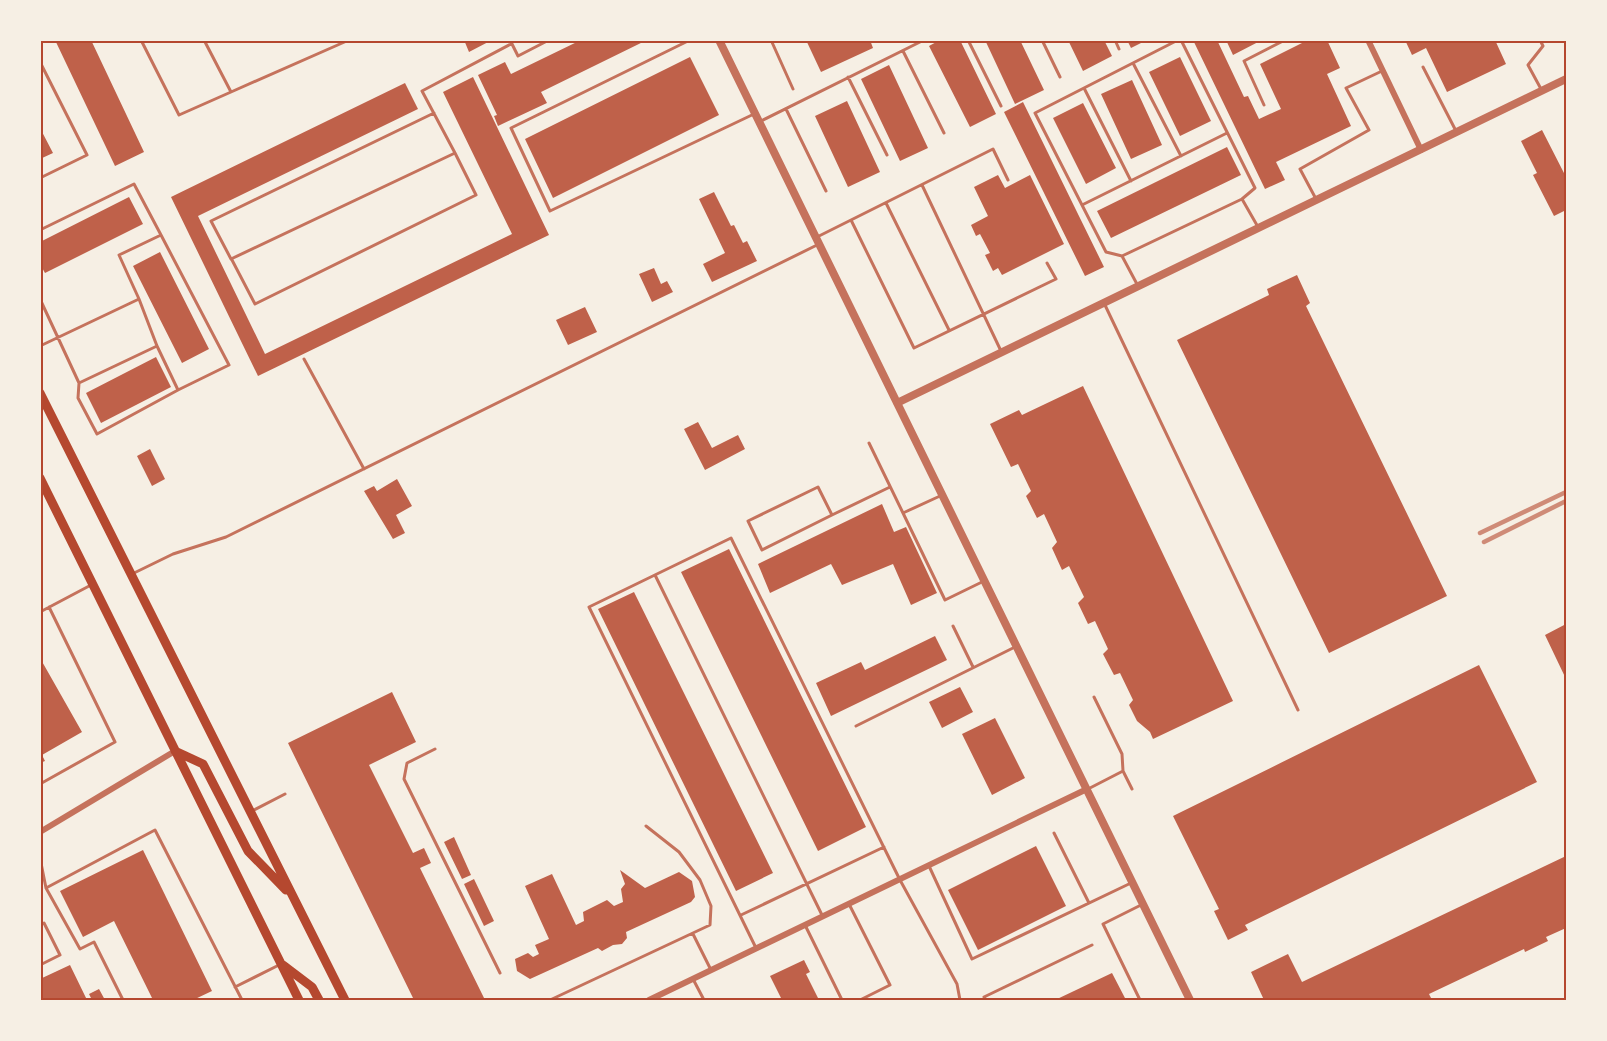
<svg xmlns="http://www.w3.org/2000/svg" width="1607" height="1041" font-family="Arial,sans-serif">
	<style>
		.building { fill: #bf614a }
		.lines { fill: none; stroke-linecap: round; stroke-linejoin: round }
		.service { stroke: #c5725c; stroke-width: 3 }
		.minor { stroke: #c5725c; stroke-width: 6 }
		.tertiary { stroke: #c5725c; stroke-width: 8 }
		.primary { stroke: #b5482f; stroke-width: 9 }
		.rail { stroke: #cf8b77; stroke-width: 4.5 }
		.neatline { fill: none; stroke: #b5482f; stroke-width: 2 }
	</style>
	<rect width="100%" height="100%" fill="#f6efe4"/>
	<path class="building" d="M55,40H91L144,152L115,166Z
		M464,40H492L469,52Z
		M581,40H647L541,92L547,103L498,126L494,116L497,115L478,75L505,62L511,74Z
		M806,40H870L873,48L821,72Z
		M940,40H960L996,114L970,127L929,46Z
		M985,40H1020L1044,90L1015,104Z
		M1068,40H1104L1112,56L1083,71Z
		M1127,40H1147L1131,48Z
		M1193,40H1217L1244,97L1248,96L1259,119L1281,109L1260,64L1308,40H1327L1340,68L1327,74L1351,126L1276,162L1285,180L1265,189Z
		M1226,40H1262L1233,55Z
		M1405,40H1495L1506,64L1447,92L1426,48L1412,55Z
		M690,57L719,115L553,198L525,139Z
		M1180,57L1211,121L1180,136L1149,72Z
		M889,65L928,148L900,161L861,79Z
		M473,77L549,235L258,376L171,197L405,83L418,109L198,216L265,354L512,234L443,92Z
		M1132,80L1162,145L1131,159L1101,94Z
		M847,101L880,172L848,187L815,116Z
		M1023,102L1104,267L1085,276L1004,112Z
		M1083,103L1116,168L1086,184L1053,118Z
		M40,128L53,153L40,159Z
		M1542,130L1566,177V210L1554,216L1533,175L1537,173L1521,141Z
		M1227,147L1241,175L1111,238L1097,211Z
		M998,175L1005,188L1030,175L1064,244L1002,275L998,268L993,271L985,255L990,253L980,234L976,236L971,225L988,216L974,187Z
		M714,192L731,226L734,225L743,243L747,241L757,261L712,282L703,264L725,253L699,199Z
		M129,197L143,224L45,273L40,264V242Z
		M160,252L209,349L182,363L133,266Z
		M654,268L661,284L667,281L673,292L652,302L639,274Z
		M1297,275L1310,303L1306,306L1447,596L1329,653L1177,340L1269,295L1267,289Z
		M585,307L597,332L568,345L556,320Z
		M156,357L171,387L101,423L86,393Z
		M1083,386L1233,701L1153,739L1150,732L1137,721L1129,705L1133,700L1120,673L1114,675L1103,654L1108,649L1095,621L1088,624L1078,603L1084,597L1069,566L1062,570L1052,548L1057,542L1044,514L1037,518L1026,496L1031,491L1018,464L1011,467L990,424L1019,410L1022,415Z
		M698,422L712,448L738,435L745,449L705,470L684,429Z
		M150,449L165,479L152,486L137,456Z
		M397,479L412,506L396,515L405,533L393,539L364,491L374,486L377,491Z
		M882,504L894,532L906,527L937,593L911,605L893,564L842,585L831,564L770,593L758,564Z
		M729,549L866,827L818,851L681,572Z
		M634,592L773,873L736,891L598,609Z
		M1566,624V679L1545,635Z
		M935,636L947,660L831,716L816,683L861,662L865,670Z
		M40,658L82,732L42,755L45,761L40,763Z
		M1479,665L1537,782L1245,925L1248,930L1228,940L1214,911L1219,909L1173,816Z
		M960,687L973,712L942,728L929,702Z
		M392,692L416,742L369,765L413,853L424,848L431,863L420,868L485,1000H414L288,743Z
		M995,718L1025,778L992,795L962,734Z
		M454,837L471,875L462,879L444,842Z
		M1036,846L1066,906L978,950L948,890Z
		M143,850L212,991L193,1000H153L114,921L83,937L60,891Z
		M1566,856V928L1546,937L1548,941L1525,952L1524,949L1429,994L1431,998L1425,1000H1264L1251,972L1288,954L1302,982Z
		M620,870L645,888L679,872L692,881L695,897L691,902L626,932L627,938L622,944L613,945L602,951L598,948L530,979L517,971L515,959L528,953L533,957L539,954L535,945L549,939L525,886L552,874L576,925L584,921L583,912L607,900L614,906L623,902L621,889L625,884Z
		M474,879L494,921L484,926L464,884Z
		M804,960L810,972L806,974L819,1000H782L770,976Z
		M70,965L87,1000H40V979Z
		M1112,973L1126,1000H1055Z
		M99,989L105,1000H92L89,994Z"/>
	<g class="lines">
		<path class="service" d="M141,40L179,115L231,92L204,40
			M510,40L518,56L549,40
			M690,40L511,128L550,211L754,114
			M771,40L793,89
			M968,40L1001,106
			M1042,40L1060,77
			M1115,40L1119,49
			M1181,40L1255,188L1242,199L1258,227
			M1540,40L1543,46L1528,65L1541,89
			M903,51L944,133
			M40,62L87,155L40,178
			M1133,63L1181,156
			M1423,67L1456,131
			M848,77L887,155
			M1084,88L1131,181
			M231,92L349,40
			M1264,105L1244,61L1285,40
			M786,109L826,191
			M434,113L211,221L231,259L455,153L422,91L511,44
			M761,121L924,40
			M922,185L1001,351
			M1316,199L1300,169L1369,130L1346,88L1382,71
			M886,203L949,330
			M1082,205L1227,133
			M851,220L914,348L1056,279L1047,263
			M40,230L134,184L161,235L119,255L139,299L40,346
			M161,235L229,365L178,390
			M817,237L993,149L1008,180
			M1122,256L1106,252L1035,113L1178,40
			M232,260L255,304L476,195L455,153
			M1138,286L1122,256L1242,199
			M40,299L79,383L157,346L139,299
			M1104,303L1298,710
			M304,359L364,469
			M79,383L78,398L97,434L178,390L157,346
			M869,443L903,513L940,496
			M903,513L945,600L984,581
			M832,515L762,550L748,521L818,487L832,515L890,487
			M132,574L173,554L226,537L817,245
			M655,575L822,915
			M40,612L91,585
			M953,626L973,667
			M856,726L1015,647
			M435,749L407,763L404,779L500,973
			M1123,771L1132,789
			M40,784L115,742L49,607
			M1088,789L1123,771L1122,754L1094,697
			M252,811L285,794
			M1054,833L1089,903
			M40,858L46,888L80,949L94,942L123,1000
			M929,866L972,959L1131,883
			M46,888L155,830L242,1000
			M849,904L890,985L860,1000
			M741,915L884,847
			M40,925L44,923L60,955L40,965
			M805,925L842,1000
			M693,934L711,970
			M756,948L589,607L731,538L900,880L957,984L960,1000
			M693,979L704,1000
			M235,987L279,965
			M550,1000L710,925L711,906L700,880L679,852L646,826
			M986,1000L984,997L1092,945
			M1140,1000L1103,924L1141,905"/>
		<path class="minor" d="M1368,40L1421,150
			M40,832L175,751
			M649,1000L1087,789"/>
		<path class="tertiary" d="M719,40L1190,1000
			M897,403L1566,79"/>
		<path class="primary" d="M40,393L345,1000
			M40,478L299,1000
			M175,751L203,764L248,851L286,890
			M283,965L312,987L319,1000"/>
		<path class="rail" d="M1480,533L1566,492
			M1484,542L1566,501"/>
	</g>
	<rect width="1607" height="1041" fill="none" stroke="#f6efe4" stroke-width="84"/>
	<rect x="42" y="42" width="1523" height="957" class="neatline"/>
</svg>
